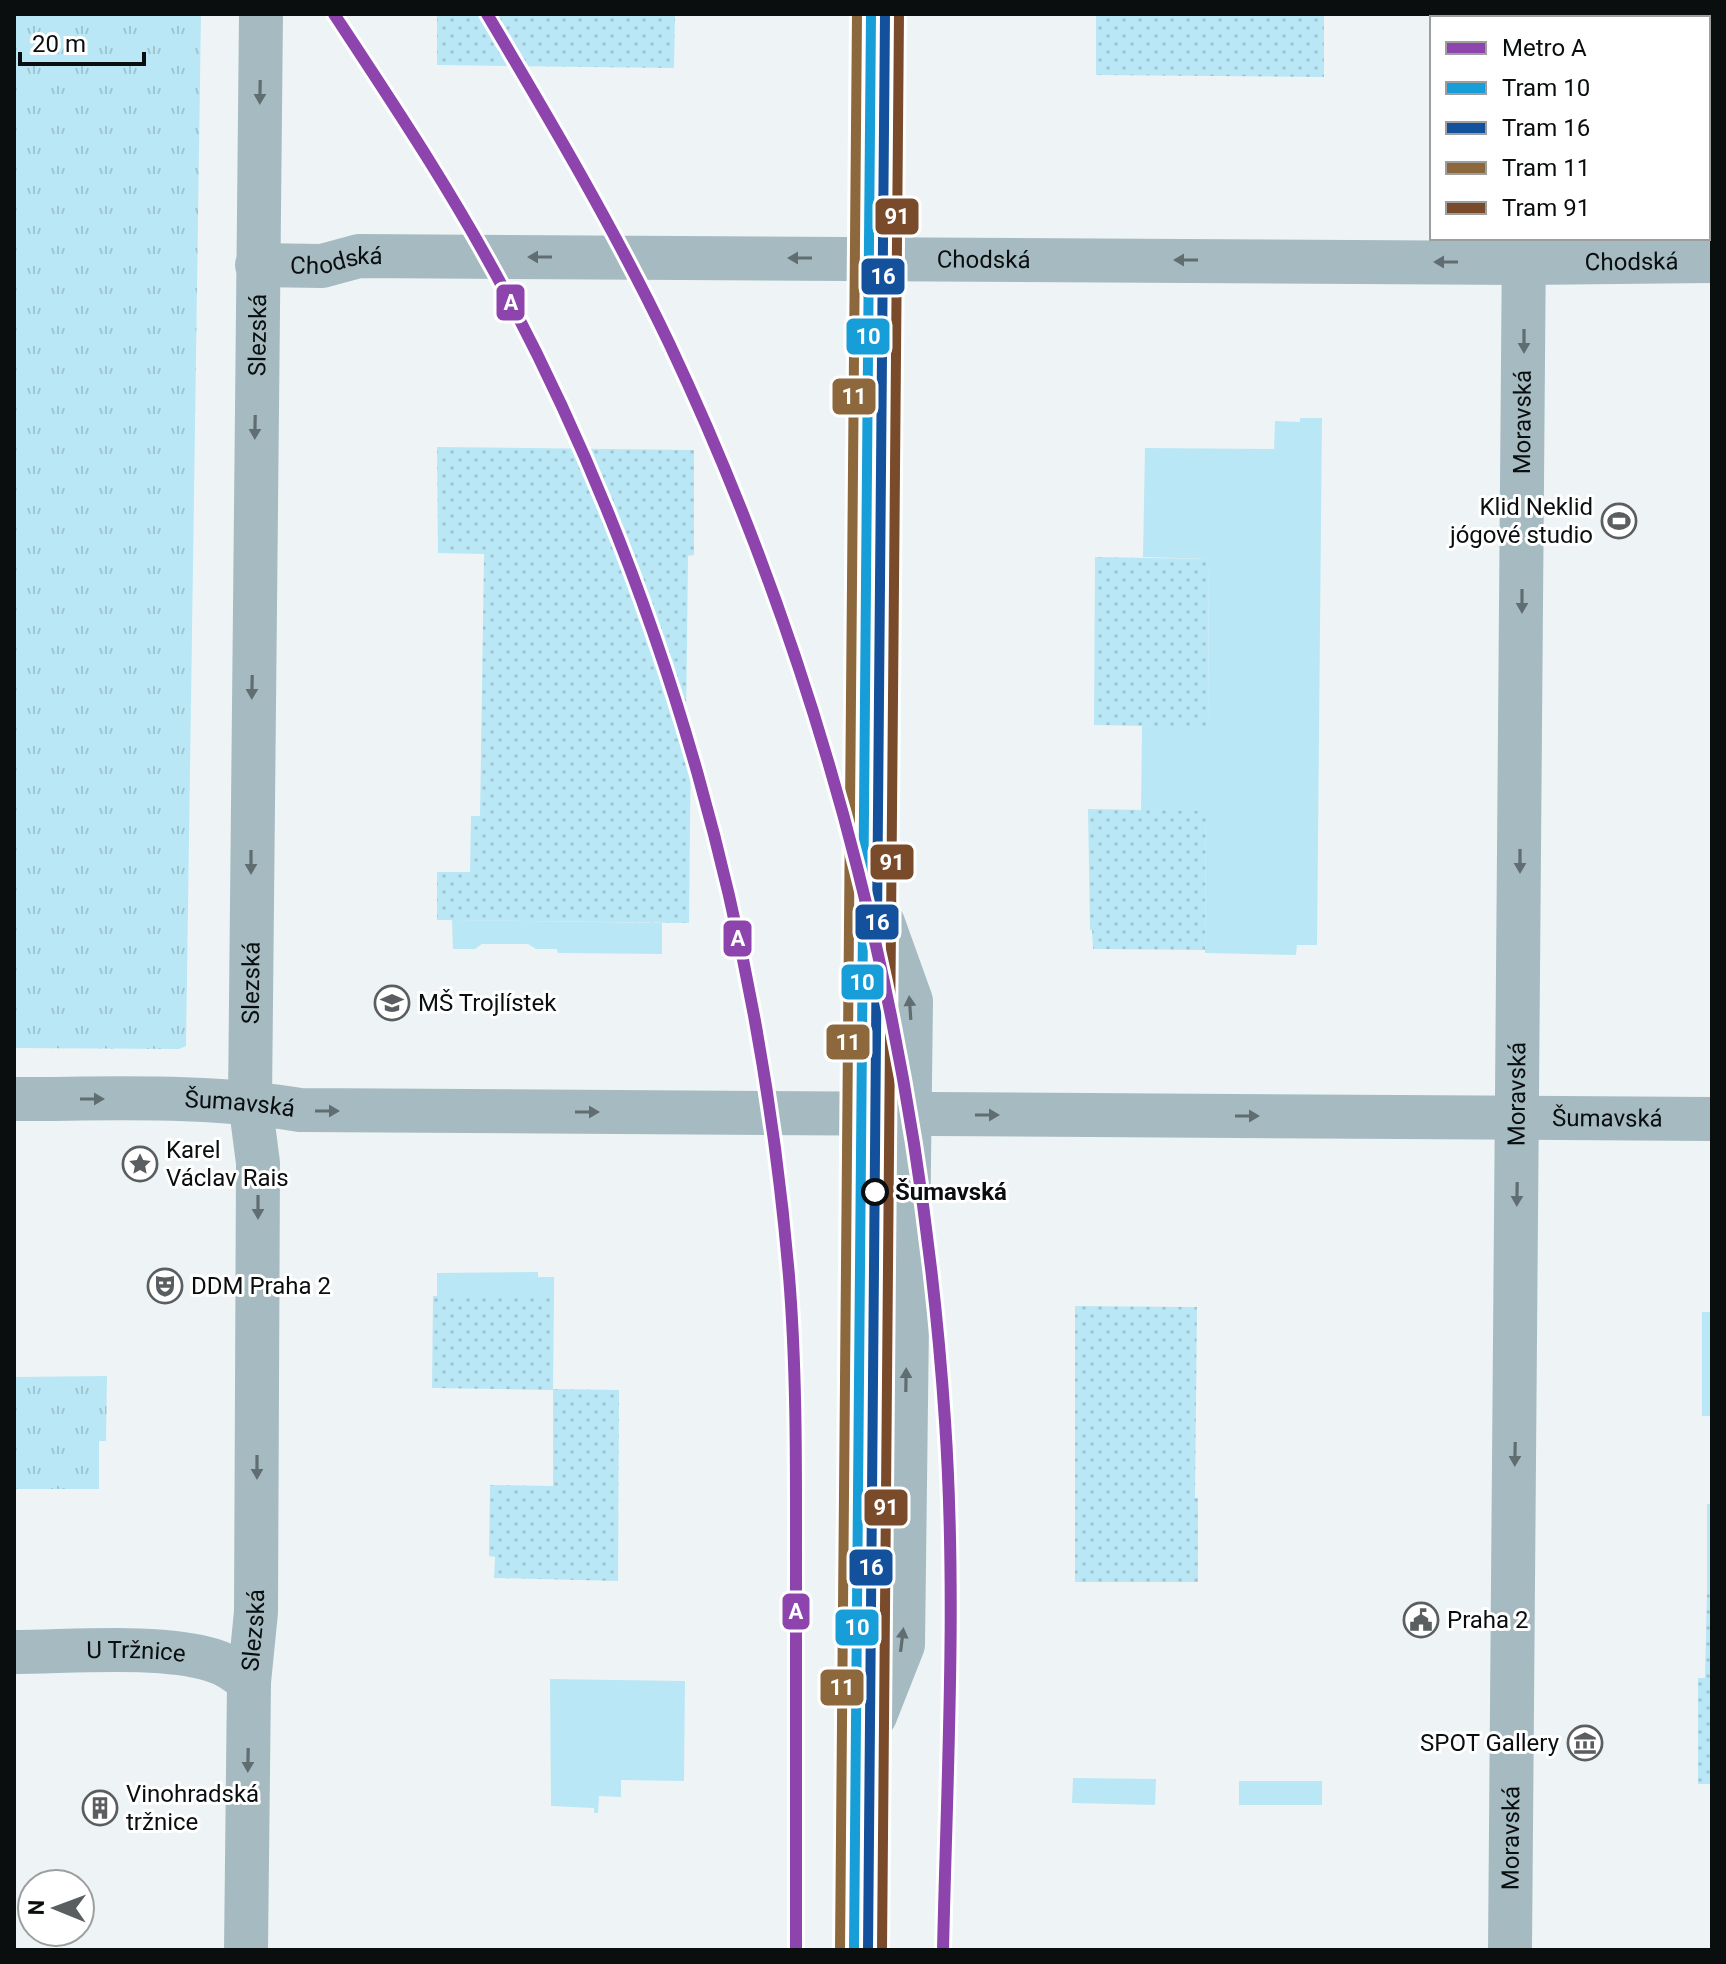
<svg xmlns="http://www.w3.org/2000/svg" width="1726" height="1964" font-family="Roboto,sans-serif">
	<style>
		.grass { fill: #bae7f5 }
		.park { fill: url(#park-tufts) }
		.garden { fill: url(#garden-dots) }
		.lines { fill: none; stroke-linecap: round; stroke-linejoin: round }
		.minor { stroke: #a6bbc1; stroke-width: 44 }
		.tertiary { stroke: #a6bbc1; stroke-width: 44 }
		.tram-1-casing { stroke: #fff; stroke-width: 16 }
		.tram-2-casing { stroke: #fff; stroke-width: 16 }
		.tram-3-casing { stroke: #fff; stroke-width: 16 }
		.tram-4-casing { stroke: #fff; stroke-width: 16 }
		.tram-1 { stroke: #179ed8; stroke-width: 10 }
		.tram-2 { stroke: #13519c; stroke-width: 10 }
		.tram-3 { stroke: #8c683c; stroke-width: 10 }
		.tram-4 { stroke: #7a4b2a; stroke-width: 10 }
		.metro-1-casing { stroke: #fff; stroke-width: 18 }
		.metro-1 { stroke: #8e44ad; stroke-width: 12 }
		.oneway { fill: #606d71 }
		.stop-dot { fill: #fff; stroke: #0a0e0f; stroke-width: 4 }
		.labels { text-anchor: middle; stroke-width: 6; stroke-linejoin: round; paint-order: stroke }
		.street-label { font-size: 24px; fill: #0a0e0f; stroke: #fff }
		.poi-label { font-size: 24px; fill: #0a0e0f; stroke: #fff; text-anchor: start }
		.stop-label { font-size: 24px; font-weight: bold; fill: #0a0e0f; stroke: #fff; text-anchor: start }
		.line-badge { stroke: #fff; stroke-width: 3 }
		.badge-label { font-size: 22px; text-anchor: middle; font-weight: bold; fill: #fff }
	</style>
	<defs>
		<pattern id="park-tufts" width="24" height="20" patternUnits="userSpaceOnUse" patternTransform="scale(2)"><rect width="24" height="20" fill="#bae7f5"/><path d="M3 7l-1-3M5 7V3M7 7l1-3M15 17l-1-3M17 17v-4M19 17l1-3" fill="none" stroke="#9fc5d1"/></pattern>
		<pattern id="garden-dots" width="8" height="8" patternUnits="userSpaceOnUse" patternTransform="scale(2)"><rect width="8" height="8" fill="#bae7f5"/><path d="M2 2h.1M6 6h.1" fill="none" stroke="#9fc5d1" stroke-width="1.8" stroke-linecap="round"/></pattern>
	</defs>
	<rect width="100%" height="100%" fill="#eef4f6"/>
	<path class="grass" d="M1300,418H1322L1317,945H1297L1296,955L1205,953L1206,812L1141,810L1142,726H1208L1209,559L1143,557L1145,448L1274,449L1275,421L1300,422Z
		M452,920L662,923V954L558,953L557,949H536L528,944H482L475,949H453Z
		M538,1272V1277H554V1296H437V1273Z
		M1702,1312H1712V1591H1707V1504H1710L1712,1416H1702Z
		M550,1679L685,1681L684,1781L621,1780V1797L599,1796L598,1813H594V1808L551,1806Z
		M1073,1778L1156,1779L1155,1805L1072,1803Z
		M1239,1781H1322V1805H1239Z"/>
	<path class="park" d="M14,14H201L186,1046L179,1049L14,1048Z
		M107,1376L106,1441H99V1489H14V1377Z"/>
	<path class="garden" d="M437,14H675L674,68L437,65Z
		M1096,14H1324V77L1096,75Z
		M437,447L694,450V555L688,556L686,725H691L689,923L437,920V872H470L471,816H480L484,554L438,553Z
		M1095,557L1209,559L1208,727L1094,725Z
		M1088,809L1206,811L1205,950L1093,949L1092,930H1090Z
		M433,1296H554L553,1389L619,1390L618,1581L494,1578L495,1557L489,1556L490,1485L553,1486V1390L432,1388Z
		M1075,1306L1197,1307L1195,1498H1198V1582H1075Z
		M1707,1591H1712V1784H1698V1678H1705Z"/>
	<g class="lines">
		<g class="minor">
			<path d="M1527,18V14"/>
			<path id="s1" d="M257,265L322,266L359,256L1524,263L1712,261"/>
			<path id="s2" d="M14,1099C109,1099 206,1094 300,1110L1712,1119"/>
			<path id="s3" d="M14,1652C70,1652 160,1644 212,1660C226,1664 238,1672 249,1682"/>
			<path id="s4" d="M1510,1950L1524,238"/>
		</g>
		<g class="tertiary">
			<path d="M875,1716L903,1645L911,1001L883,923"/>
			<path id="s5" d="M246,1950L249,1682L256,1612L258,1163L250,1101L261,14"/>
			<path d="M864,1950L880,14"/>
		</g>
		<g class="tram-1-casing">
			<path id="tram-1" d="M854,1950L871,14"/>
		</g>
		<g class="tram-2-casing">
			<path id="tram-2" d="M868,1950L885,14"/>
		</g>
		<g class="tram-3-casing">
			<path id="tram-3" d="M840,1950L857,14"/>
		</g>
		<g class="tram-4-casing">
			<path id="tram-4" d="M882,1950L899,14"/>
		</g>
		<use href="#tram-1" class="tram-1"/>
		<use href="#tram-2" class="tram-2"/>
		<use href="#tram-3" class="tram-3"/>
		<use href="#tram-4" class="tram-4"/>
		<g class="metro-1-casing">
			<path id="metro-1" d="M334,14C396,108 458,201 510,301C668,602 760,938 789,1276C797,1374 796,1474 796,1572C796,1698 796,1824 796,1950
				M487,14C551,122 615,230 669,343C829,682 920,1048 945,1421C957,1597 947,1774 943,1950"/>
		</g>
		<use href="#metro-1" class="metro-1"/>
	</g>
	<defs><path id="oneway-solid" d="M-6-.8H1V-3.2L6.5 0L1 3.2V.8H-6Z" transform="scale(2)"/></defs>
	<g class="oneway">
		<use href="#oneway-solid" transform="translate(260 92) rotate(91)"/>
		<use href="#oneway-solid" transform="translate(540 257) rotate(-180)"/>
		<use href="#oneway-solid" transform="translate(800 258) rotate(-180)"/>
		<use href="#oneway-solid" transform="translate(1186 260) rotate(-180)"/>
		<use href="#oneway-solid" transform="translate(1446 262) rotate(-180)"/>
		<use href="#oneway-solid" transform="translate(1524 341) rotate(90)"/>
		<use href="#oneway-solid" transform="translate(255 427) rotate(91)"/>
		<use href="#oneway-solid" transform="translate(1522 601) rotate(90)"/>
		<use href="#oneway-solid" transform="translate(252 687) rotate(91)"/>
		<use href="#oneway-solid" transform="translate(1520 861) rotate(90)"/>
		<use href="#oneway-solid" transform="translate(251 862) rotate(90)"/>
		<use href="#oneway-solid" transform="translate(910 1008) rotate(-94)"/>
		<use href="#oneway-solid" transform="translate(92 1099)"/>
		<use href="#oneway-solid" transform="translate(327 1111)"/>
		<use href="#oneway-solid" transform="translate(587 1112)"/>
		<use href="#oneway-solid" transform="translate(987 1115)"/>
		<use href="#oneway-solid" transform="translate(1247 1116)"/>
		<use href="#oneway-solid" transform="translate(1517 1194) rotate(91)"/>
		<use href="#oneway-solid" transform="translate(258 1207) rotate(90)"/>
		<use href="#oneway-solid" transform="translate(906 1380) rotate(-89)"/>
		<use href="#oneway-solid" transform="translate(1515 1454) rotate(91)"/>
		<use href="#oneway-solid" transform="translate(257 1467) rotate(90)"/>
		<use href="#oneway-solid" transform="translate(902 1640) rotate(-83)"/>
		<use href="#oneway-solid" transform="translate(248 1760) rotate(91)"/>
	</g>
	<defs>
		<g id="stadium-ring" transform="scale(1.8)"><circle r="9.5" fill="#fff" stroke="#5a5e60" stroke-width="1.5"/><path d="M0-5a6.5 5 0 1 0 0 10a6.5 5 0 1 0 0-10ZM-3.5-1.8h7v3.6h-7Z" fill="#5a5e60"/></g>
		<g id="school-ring" transform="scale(1.8)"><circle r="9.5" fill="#fff" stroke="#5a5e60" stroke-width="1.5"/><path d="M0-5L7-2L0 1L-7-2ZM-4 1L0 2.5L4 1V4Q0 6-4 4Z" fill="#5a5e60"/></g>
		<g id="sight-ring" transform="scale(1.8)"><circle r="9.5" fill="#fff" stroke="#5a5e60" stroke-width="1.5"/><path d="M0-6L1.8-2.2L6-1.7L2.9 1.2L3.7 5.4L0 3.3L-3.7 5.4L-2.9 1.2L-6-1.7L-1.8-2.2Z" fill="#5a5e60"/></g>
		<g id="theatre-ring" transform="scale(1.8)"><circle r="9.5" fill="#fff" stroke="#5a5e60" stroke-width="1.5"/><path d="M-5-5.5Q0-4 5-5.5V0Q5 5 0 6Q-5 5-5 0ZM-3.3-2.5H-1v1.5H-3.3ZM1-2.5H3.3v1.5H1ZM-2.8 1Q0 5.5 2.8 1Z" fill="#5a5e60"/></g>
		<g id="civic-ring" transform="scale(1.8)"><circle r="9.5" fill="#fff" stroke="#5a5e60" stroke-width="1.5"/><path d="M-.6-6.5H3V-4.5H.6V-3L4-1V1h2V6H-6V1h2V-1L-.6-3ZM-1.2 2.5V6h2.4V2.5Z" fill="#5a5e60"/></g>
		<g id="museum-ring" transform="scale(1.8)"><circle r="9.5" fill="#fff" stroke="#5a5e60" stroke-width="1.5"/><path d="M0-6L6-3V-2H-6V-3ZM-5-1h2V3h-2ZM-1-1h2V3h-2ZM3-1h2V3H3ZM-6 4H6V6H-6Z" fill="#5a5e60"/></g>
		<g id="building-ring" transform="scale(1.8)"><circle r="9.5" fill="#fff" stroke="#5a5e60" stroke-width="1.5"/><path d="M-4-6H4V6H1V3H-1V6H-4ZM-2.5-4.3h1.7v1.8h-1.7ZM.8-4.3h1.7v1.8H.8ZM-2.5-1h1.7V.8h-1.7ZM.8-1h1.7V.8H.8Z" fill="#5a5e60"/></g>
	</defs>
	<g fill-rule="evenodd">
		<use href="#stadium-ring" x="1619" y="521"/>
		<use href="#school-ring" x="392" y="1003"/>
		<use href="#sight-ring" x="140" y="1164"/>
		<use href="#theatre-ring" x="165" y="1286"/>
		<use href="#civic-ring" x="1421" y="1620"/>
		<use href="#museum-ring" x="1585" y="1743"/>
		<use href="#building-ring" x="100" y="1808"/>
	</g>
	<circle class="stop-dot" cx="875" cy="1192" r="12"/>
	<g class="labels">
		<g class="street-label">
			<text dy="8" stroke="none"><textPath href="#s1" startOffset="728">Chodská</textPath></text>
			<text dy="8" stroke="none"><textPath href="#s1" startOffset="80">Chodská</textPath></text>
			<text dy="8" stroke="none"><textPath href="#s1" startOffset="1376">Chodská</textPath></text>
			<text dy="8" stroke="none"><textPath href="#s5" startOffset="1616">Slezská</textPath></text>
			<text dy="8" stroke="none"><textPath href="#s4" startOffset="1528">Moravská</textPath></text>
			<text dy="8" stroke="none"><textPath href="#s5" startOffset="968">Slezská</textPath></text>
			<text dy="8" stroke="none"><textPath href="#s4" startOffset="856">Moravská</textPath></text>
			<text dy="8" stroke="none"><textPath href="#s2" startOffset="226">Šumavská</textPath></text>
			<text dy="8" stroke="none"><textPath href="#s2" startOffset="1594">Šumavská</textPath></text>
			<text dy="8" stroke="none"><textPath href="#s5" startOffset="320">Slezská</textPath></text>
			<text dy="8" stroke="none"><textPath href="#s3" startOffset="122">U Tržnice</textPath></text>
			<text dy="8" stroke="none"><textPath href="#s4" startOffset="112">Moravská</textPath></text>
		</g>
		<g class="poi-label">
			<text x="1593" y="515" text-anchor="end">Klid Neklid<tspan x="1593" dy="28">jógové studio</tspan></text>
			<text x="418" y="1011">MŠ Trojlístek</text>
			<text x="166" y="1158">Karel<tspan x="166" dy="28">Václav Rais</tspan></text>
			<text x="191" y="1294">DDM Praha 2</text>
			<text x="1447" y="1628">Praha 2</text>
			<text x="1559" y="1751" text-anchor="end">SPOT Gallery</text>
			<text x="126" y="1802">Vinohradská<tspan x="126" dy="28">tržnice</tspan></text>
		</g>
		<g class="stop-label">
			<text x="895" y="1200">Šumavská</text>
		</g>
	</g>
	<g class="line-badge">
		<rect x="874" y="197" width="46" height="39" rx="8" fill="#7a4b2a"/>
		<rect x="860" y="257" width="46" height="39" rx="8" fill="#13519c"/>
		<rect x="495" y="283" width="31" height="39" rx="8" fill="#8e44ad"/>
		<rect x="845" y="317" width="46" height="39" rx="8" fill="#179ed8"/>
		<rect x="831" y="377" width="46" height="39" rx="8" fill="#8c683c"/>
		<rect x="869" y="843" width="46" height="38" rx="8" fill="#7a4b2a"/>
		<rect x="854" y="903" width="46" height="38" rx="8" fill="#13519c"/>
		<rect x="722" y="919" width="31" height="39" rx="8" fill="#8e44ad"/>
		<rect x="840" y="963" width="45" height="38" rx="8" fill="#179ed8"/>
		<rect x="825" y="1023" width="46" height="38" rx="8" fill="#8c683c"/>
		<rect x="863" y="1488" width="46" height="39" rx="8" fill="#7a4b2a"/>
		<rect x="848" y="1548" width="46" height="39" rx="8" fill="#13519c"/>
		<rect x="781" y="1592" width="30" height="39" rx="8" fill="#8e44ad"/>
		<rect x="834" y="1608" width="46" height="39" rx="8" fill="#179ed8"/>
		<rect x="819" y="1668" width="46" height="39" rx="8" fill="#8c683c"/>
	</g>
	<g class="badge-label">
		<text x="897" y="224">91</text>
		<text x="883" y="284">16</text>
		<text x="511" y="310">A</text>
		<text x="868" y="344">10</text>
		<text x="854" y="404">11</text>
		<text x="892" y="870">91</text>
		<text x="877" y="930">16</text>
		<text x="738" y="946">A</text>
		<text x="862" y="990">10</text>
		<text x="848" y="1050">11</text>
		<text x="886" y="1515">91</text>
		<text x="871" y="1575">16</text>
		<text x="796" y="1619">A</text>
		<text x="857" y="1635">10</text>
		<text x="842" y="1695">11</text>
	</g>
	<rect width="1726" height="1964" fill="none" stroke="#0a0e0f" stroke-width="32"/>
	<rect x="1430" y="16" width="280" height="224" fill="#ffffff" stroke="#9d9f9f" stroke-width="2"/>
	<rect x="1446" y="42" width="40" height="12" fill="#8e44ad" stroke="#9d9f9f" stroke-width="2"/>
	<text x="1502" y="56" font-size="24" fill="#0a0e0f">Metro A</text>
	<rect x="1446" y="82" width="40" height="12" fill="#179ed8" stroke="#9d9f9f" stroke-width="2"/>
	<text x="1502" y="96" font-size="24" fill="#0a0e0f">Tram 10</text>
	<rect x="1446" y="122" width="40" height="12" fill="#13519c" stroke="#9d9f9f" stroke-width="2"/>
	<text x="1502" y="136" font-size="24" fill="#0a0e0f">Tram 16</text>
	<rect x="1446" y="162" width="40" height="12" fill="#8c683c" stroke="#9d9f9f" stroke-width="2"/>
	<text x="1502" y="176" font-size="24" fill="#0a0e0f">Tram 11</text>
	<rect x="1446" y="202" width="40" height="12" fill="#7a4b2a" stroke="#9d9f9f" stroke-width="2"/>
	<text x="1502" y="216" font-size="24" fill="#0a0e0f">Tram 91</text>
	<g transform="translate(56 1908) rotate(271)"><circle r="38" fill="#ffffff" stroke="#9d9f9f" stroke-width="2"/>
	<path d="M0-6L14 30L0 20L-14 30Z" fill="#5a5e60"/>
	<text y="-12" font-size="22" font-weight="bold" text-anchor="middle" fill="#0a0e0f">N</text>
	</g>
	<path d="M20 52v12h124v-12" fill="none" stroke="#0a0e0f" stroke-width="4"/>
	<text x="32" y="52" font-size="24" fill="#0a0e0f" stroke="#ffffff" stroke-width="6" paint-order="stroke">20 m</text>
</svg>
